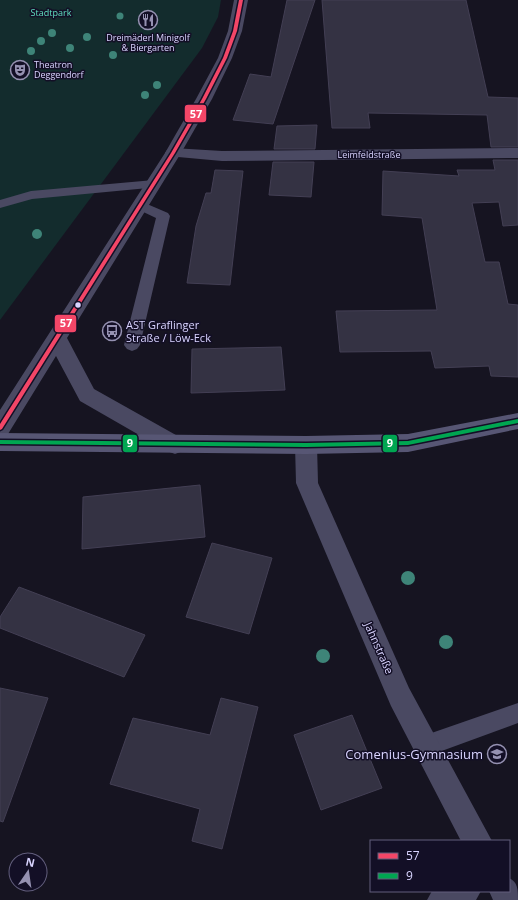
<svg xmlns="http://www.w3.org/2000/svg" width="518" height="900" font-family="'Open Sans',sans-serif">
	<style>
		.green { fill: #132c2d }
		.building { fill: #343243; stroke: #433f54 }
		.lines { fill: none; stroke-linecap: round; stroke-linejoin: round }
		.service { fill: #4a4962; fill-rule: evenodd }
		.minor { fill: #4a4962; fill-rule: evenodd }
		.tertiary { fill: #4a4962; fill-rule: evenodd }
		.secondary { fill: #575674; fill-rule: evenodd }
		.bus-1-casing { stroke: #130f26; stroke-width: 3 }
		.bus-2-casing { stroke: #130f26; stroke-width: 3 }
		.bus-1 { fill: #f34667; fill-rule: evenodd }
		.bus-2 { fill: #00a651; fill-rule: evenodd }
		.tree { fill: #3e8478 }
		.bus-dot { fill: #d9d4ff; stroke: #130f26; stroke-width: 1.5 }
		.labels { text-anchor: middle; stroke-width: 3; stroke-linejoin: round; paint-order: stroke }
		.far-park-label { font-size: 9px; fill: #5fe0c0; stroke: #130f26 }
		.far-poi-label { font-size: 9px; fill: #d9d4ff; stroke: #130f26 }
		.far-street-label { font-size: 9px; fill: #d9d4ff; stroke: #130f26 }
		.poi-label { font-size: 11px; fill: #d9d4ff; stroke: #130f26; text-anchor: start }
		.street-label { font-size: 11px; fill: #d9d4ff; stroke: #130f26 }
		.near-poi-label { font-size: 13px; fill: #d9d4ff; stroke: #130f26; text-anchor: end }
		.line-badge { stroke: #130f26; stroke-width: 1.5 }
		.badge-label { font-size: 11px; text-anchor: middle; font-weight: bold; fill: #fff }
	</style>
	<rect width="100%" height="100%" fill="#161421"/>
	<path class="green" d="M0,0H221L218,17L202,48L0,320Z"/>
	<path class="building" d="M287,0H315L273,124L233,120L250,74L271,77Z
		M322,0H466L488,97L518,98V147H491L487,115L368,113L370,128H332Z
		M317,125L315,149H274L277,126Z
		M493,160H518V225L503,226L499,202L472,203L485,262H499L508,304L518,305V377L491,376L489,366L435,368L431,351L340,352L336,311L437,310L422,218L382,215L383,171L459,176L457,170H495Z
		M273,162H314L311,197L269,195Z
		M215,170L243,171L230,285L187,283L196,226L206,193H211Z
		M281,347L285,390L191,393L192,349Z
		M200,485L205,537L82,549L83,497Z
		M212,543L272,558L249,634L186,617Z
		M19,587L145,635L124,677L0,628V617Z
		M0,688L48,698L3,822L0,821Z
		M221,698L258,707L222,849L192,841L200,809L110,784L133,718L210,735Z
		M352,715L382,788L321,810L294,735Z"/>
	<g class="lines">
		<path class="service" d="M154,180L159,181L161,184L159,187L32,199L0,208V200L31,191Z
			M140,201L168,213L170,216L140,345L137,349L132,351L127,349L124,345L156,218L135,208L133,205L135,202Z
			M518,703V723L428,756L420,753L417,745L420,737Z
			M432,891H481L476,900H427Z"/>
		<path class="minor" d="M173,148L222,151L518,148V158L222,161L167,156L165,153L167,150Z
			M306,436L314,439L317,445L318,483L409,688L492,841H461L391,706L296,483L295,445L298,439Z
			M509,878C518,882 518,890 518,900H493L489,891H509Z"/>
		<path class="tertiary" d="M234,0H248L242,31L232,58L212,99L181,153L67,338L94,389L183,439L186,445L183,451L175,454L167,451L80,401L56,356L8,434L0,437V410L165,153L196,99L218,58L228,31Z"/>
		<path class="secondary" d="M518,413V429L408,452L306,454L0,451V433L306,436L408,434Z"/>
		<g class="bus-1-casing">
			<path id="bus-1" d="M239,0H243L237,31L227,58L206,99L175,153L2,429L0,430V424L171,153L202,99L223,58L233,31Z"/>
		</g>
		<g class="bus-2-casing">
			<path id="bus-2" d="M518,419V423L408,445L306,447L0,444V440L306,443L408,441Z"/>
		</g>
		<use href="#bus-1" class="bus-1"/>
		<use href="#bus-2" class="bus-2"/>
	</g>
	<g class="tree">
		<circle cx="120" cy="16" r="3.5"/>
		<circle cx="52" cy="33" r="4"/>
		<circle cx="87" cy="37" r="4"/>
		<circle cx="41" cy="41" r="4"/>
		<circle cx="70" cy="48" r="4"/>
		<circle cx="31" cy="51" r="4"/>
		<circle cx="113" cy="55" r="4"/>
		<circle cx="157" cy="85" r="4"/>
		<circle cx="145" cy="95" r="4"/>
		<circle cx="37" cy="234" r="5"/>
		<circle cx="408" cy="578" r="7"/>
		<circle cx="446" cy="642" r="7"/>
		<circle cx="323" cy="656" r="7"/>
	</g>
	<defs>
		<g id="restaurant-ring" transform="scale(1)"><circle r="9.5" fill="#130f26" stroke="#9591b1" stroke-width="1.5"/><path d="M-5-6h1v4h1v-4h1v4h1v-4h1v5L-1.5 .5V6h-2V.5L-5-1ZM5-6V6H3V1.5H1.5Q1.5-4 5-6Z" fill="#9591b1"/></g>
		<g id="theatre-ring" transform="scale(1)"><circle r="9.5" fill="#130f26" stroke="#9591b1" stroke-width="1.5"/><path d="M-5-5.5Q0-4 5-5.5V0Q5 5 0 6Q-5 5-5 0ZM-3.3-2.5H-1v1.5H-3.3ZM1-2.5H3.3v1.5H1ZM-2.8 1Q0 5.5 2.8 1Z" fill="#9591b1"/></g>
		<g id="bus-ring" transform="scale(1)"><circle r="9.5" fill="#130f26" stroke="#9591b1" stroke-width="1.5"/><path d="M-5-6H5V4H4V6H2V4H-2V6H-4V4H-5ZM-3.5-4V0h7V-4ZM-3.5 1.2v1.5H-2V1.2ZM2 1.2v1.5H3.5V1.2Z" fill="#9591b1"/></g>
		<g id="school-ring" transform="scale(1)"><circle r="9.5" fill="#130f26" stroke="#9591b1" stroke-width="1.5"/><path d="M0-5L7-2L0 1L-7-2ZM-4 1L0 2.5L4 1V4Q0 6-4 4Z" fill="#9591b1"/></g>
	</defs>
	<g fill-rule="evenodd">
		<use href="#restaurant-ring" x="148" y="20"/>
		<use href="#theatre-ring" x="20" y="70"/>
		<use href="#bus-ring" x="112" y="331"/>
		<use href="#school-ring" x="497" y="754"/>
	</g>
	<circle class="bus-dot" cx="78" cy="305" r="3.5"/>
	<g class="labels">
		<g class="far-park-label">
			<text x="51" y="16">Stadtpark</text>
		</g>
		<g class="far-poi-label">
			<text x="148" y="41">Dreimäderl Minigolf<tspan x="148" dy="10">&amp; Biergarten</tspan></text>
			<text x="34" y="68" text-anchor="start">Theatron<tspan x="34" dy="10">Deggendorf</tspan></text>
		</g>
		<g class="far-street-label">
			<text x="369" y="158">Leimfeldstraße</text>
		</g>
		<g class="poi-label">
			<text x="126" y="329">AST Graflinger<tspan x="126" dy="13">Straße / Löw-Eck</tspan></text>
		</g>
		<g class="street-label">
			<text transform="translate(379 648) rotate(66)" y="4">Jahnstraße</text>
		</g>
		<g class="near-poi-label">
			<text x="483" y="759">Comenius-Gymnasium</text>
		</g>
	</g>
	<g class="line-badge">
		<rect x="184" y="104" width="23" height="19" rx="4" fill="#f34667"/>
		<rect x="54" y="314" width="23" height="19" rx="4" fill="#f34667"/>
		<rect x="122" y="434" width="16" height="19" rx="4" fill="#00a651"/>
		<rect x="382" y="434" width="16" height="19" rx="4" fill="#00a651"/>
	</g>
	<g class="badge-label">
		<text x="196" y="118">57</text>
		<text x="66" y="327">57</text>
		<text x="130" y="447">9</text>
		<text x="390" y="447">9</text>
	</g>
	<rect x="370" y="840" width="140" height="52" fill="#130f26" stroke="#625e7d"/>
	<rect x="378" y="853" width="20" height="6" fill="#f34667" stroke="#625e7d"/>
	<text x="406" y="860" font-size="12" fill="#d9d4ff">57</text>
	<rect x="378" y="873" width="20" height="6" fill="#00a651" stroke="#625e7d"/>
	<text x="406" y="880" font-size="12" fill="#d9d4ff">9</text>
	<g transform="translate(28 872) rotate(13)"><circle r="19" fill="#130f26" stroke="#625e7d"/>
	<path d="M0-3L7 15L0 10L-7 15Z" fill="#9591b1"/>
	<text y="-6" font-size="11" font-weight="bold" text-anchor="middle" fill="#d9d4ff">N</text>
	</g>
</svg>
